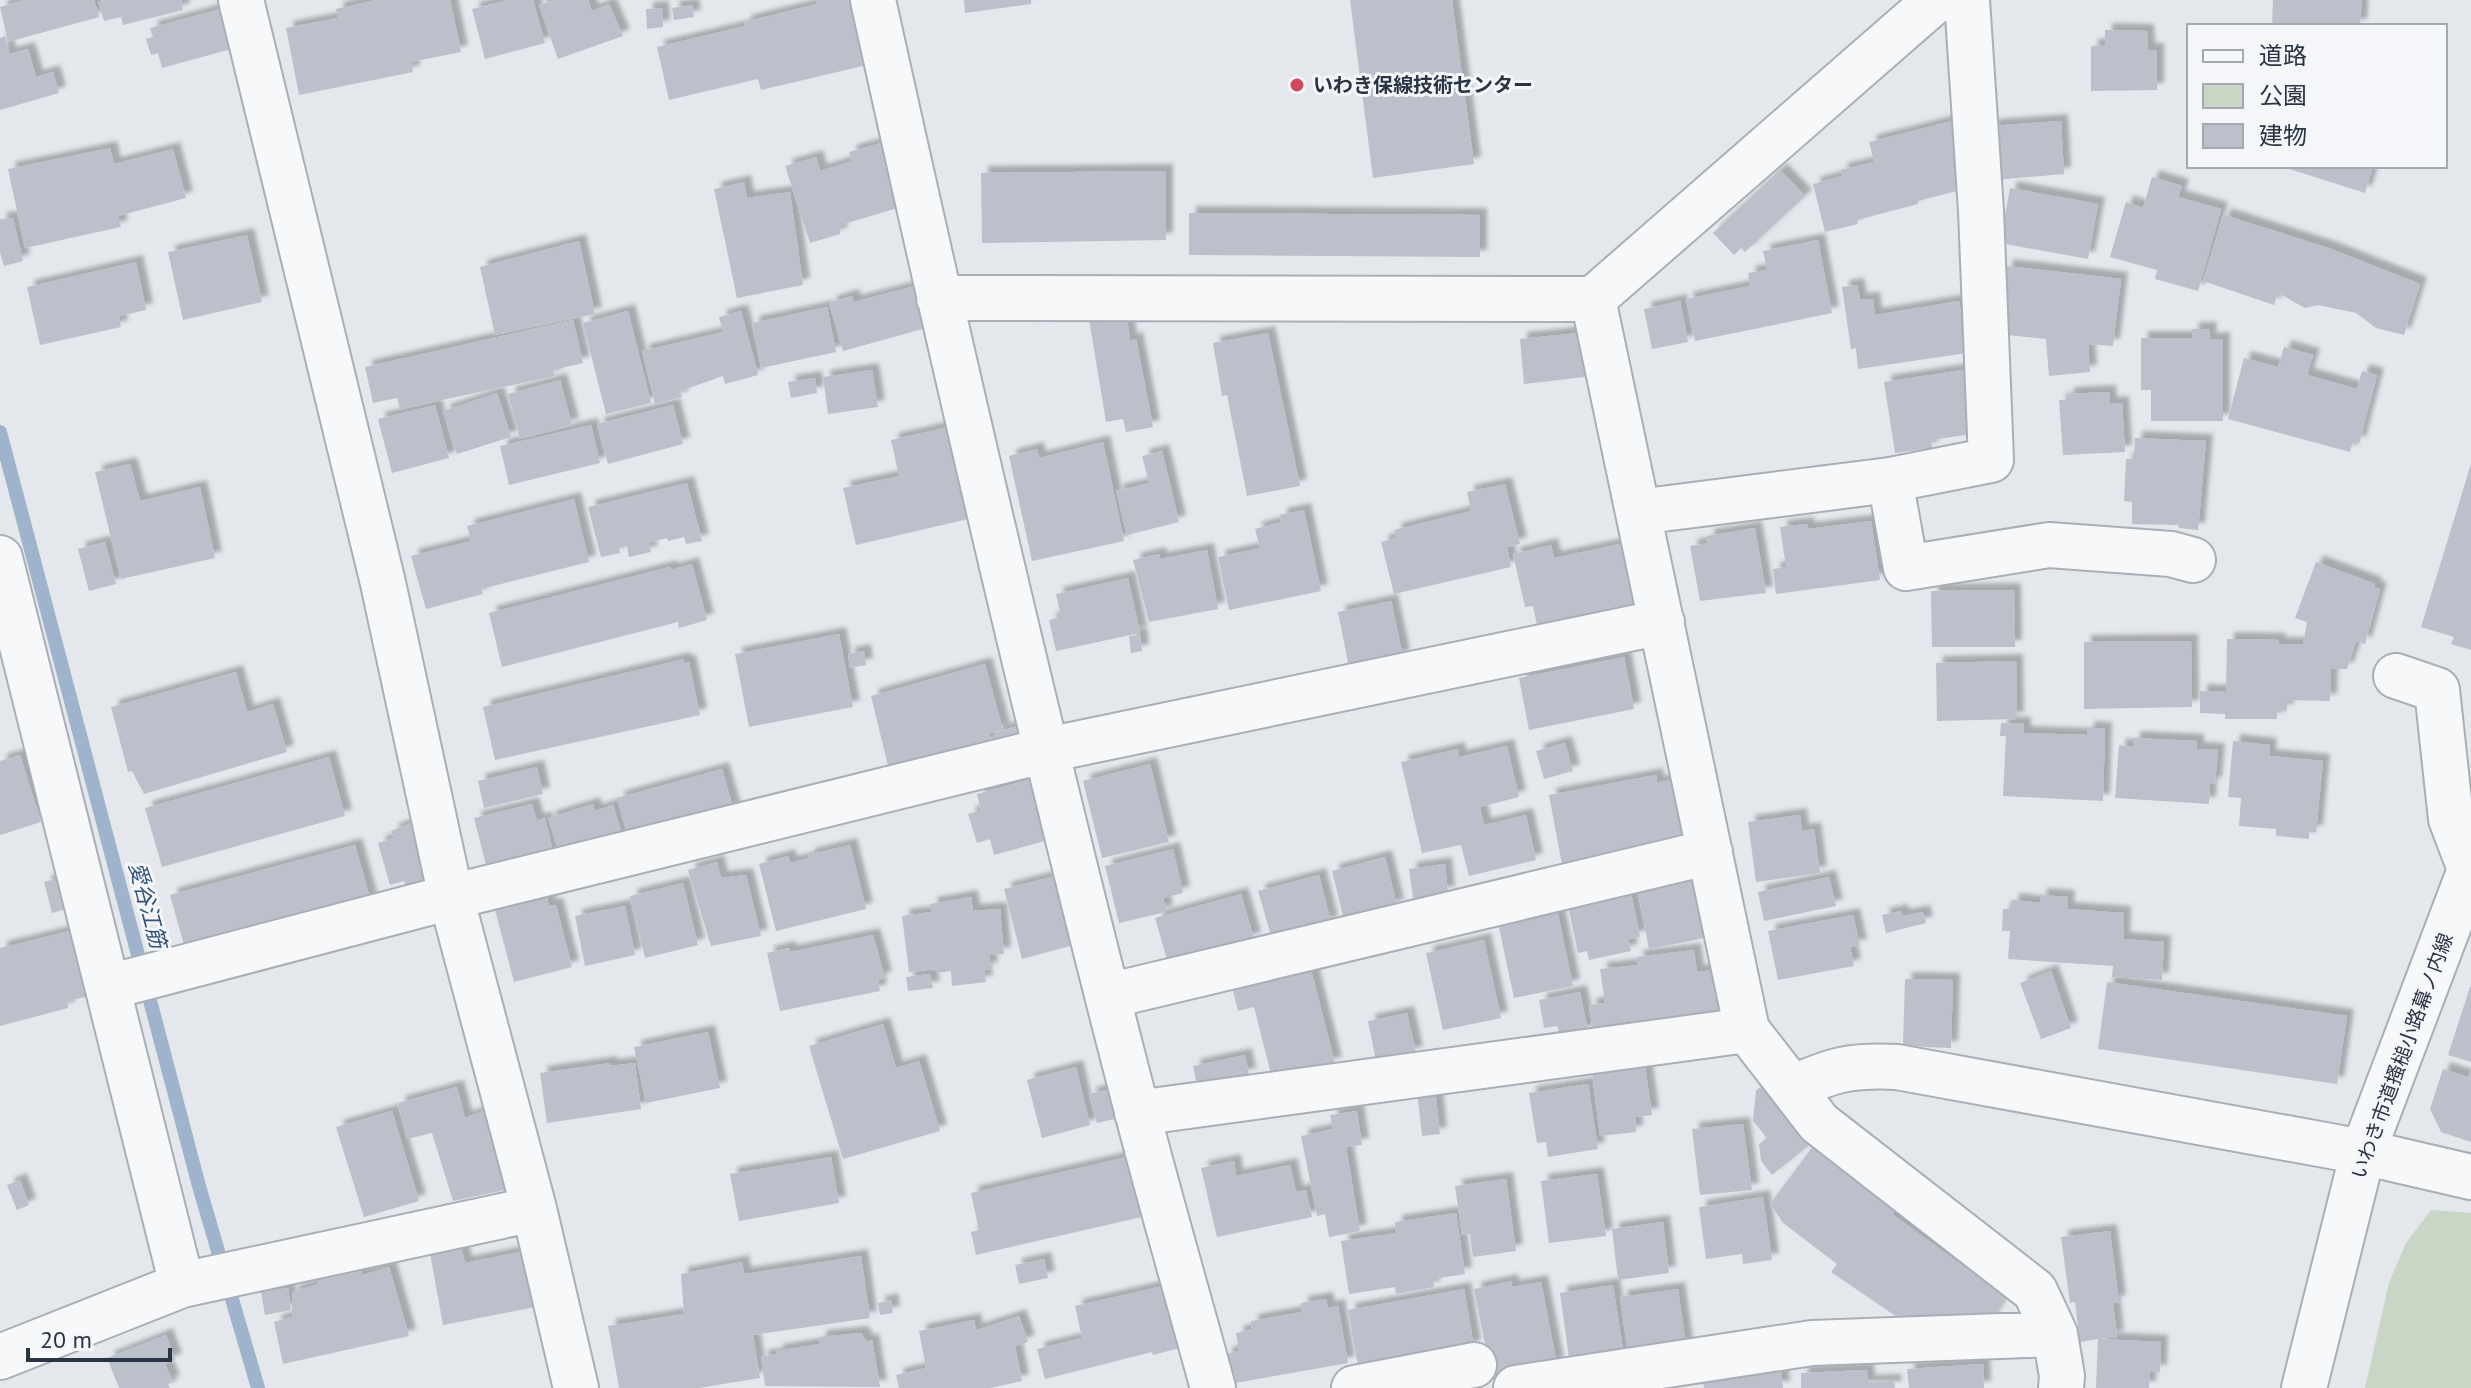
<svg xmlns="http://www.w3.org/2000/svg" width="2471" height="1388" font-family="'PT Sans','Noto Sans JP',sans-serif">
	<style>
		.green { fill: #c9d6c5 }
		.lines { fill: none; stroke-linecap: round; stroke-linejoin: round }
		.stream { stroke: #9fb4cc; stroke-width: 14 }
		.building { fill: #bbc0ca; filter: url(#shadow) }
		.minor-casing { stroke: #a9aeb7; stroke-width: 48 }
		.tertiary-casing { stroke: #a9aeb7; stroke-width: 48 }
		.minor { stroke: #f7f8fa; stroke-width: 44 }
		.tertiary { stroke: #f7f8fa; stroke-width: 44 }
		.poi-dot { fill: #d1495b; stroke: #f4f6f9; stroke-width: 3 }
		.labels { text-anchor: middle; stroke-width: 6; stroke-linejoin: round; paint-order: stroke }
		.poi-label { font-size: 20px; font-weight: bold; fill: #2b3445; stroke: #f4f6f9; text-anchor: start }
		.street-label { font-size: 20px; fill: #2b3445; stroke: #f4f6f9 }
		.water-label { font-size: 22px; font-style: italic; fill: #34527a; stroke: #f4f6f9 }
	</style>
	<defs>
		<filter id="shadow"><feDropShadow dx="7" dy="-7" stdDeviation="2" flood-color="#0004"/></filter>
	</defs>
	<rect width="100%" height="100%" fill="#e4e7ec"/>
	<path class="green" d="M2431,1210L2471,1213V1388H2365L2389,1283L2406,1243Z"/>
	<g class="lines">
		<path class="stream" d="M0,432L199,1186L258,1388"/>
	</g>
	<path class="building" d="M25,0H94L99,17L8,42L0,7Z
		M105,0H181L183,10L123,25L121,17L104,21L98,2Z
		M376,0H450L461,52L411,62L413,72L299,95L286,28L338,18L336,9Z
		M508,0H533L545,43L485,59L472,9Z
		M554,0H588L592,11L609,4L623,36L558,59L539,5Z
		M816,0H852L867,65L761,90L758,79L669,100L657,47L745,26L744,22L817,4Z
		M964,0H1031V4L965,13Z
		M1350,0H1452L1474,164L1373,178Z
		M2273,0H2362L2360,26H2272Z
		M235,5L246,45L162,68L158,53L151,55L146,39L153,37L150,28Z
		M692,5L694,17L674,20L672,8Z
		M662,8L663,27L647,29L646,9Z
		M2105,30L2147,31L2148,50H2157V90L2091,91V46L2105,45Z
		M5,36L9,54L28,49L36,77L53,72L59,93L0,110V38Z
		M1952,121L1963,164L1955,166L1961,190L1918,201V204L1857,220L1858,224L1825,232L1813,184L1842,176L1840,170L1874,162L1869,142Z
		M2061,121L2064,174L1993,180L1990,126Z
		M885,142L904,206L841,225L840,234L810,243L785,166L816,157L820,171L852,161L849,152Z
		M110,148L114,164L173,149L186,198L118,216L121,227L25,248L8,169Z
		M2280,166H2373L2365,193Z
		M1780,170L1805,196L1745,252L1741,248L1734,255L1713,233Z
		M1166,171V240L982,243L981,173Z
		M2152,177L2182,186L2178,197L2221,209L2198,291L2155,279L2157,270L2110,257L2126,202L2143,208Z
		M744,182L747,198L790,192L803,285L737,298L714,189Z
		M2010,188L2098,204L2088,259L2000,243Z
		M1189,213L1480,215V257L1189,255Z
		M2224,215L2331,249L2420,284L2404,335L2376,328L2356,313L2318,305L2305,308L2278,293L2274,305L2203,281Z
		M13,218L23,261L4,266L0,252V219Z
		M247,235L262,302L183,320L168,252Z
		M1818,240L1832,313L1695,341L1686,299L1750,286L1748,273L1767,270L1763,251Z
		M579,241L595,314L495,335L480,267Z
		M136,262L146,310L119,316L121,327L40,345L27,287Z
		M2006,266L2121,279L2113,346L2088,344L2090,372L2049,376L2046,339L1998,334Z
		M919,285L930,327L843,351L829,303L852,296L854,302Z
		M1857,285L1860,300L1873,299L1875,315L1959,301L1967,353L1858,369L1856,348L1851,349L1842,287Z
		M1680,301L1688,342L1652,349L1644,309Z
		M827,307L836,352L761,368L752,323Z
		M628,311L651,403L606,414L583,323Z
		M741,311L758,375L725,384L723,376L680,391L682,397L655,404L642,351L723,332L719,317Z
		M1127,318L1130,341L1136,339L1153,427L1126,432L1123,419L1106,422L1089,319Z
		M573,320L583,363L553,370L555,376L400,409L397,398L373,403L365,367Z
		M2192,329H2210L2209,340L2223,339V421H2151V390H2141V338H2192Z
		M1598,331L1602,375L1524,384L1520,339Z
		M1268,333L1300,486L1247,496L1227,395L1222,396L1213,343Z
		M2284,347L2313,355L2307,375L2357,389L2362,371L2377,375L2359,444L2353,441L2350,452L2228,419L2244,358L2278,367Z
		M872,370L878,407L828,414L823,377Z
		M1963,370L1972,434L1931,440L1932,448L1895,453L1884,382Z
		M815,378L817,393L791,398L788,382Z
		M560,380L572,425L520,439L508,394Z
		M2109,392L2110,404L2122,403L2125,452L2063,455L2059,400H2067V394Z
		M497,393L511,437L457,454L443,411Z
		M435,405L449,458L392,473L378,419Z
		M673,405L683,444L608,464L597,424Z
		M591,425L600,463L509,485L500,446Z
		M957,425L977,517L856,545L843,488L899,476L891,440Z
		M2135,438L2206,441L2198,530L2179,528L2178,525L2132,524V502L2124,501L2126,459H2134Z
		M1103,442L1124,541L1032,561L1009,456L1037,449L1039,458Z
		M1162,451L1179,522L1127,535L1116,491L1149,483L1142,456Z
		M130,464L140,501L200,487L215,558L121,579L95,472Z
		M2471,464V650L2451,644L2454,637L2421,627Z
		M687,483L702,541L686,544L684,537L668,541L667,538L648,543L651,552L629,557L627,546L619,548L620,553L601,557L588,507Z
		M1505,484L1520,544L1507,547L1511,567L1394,594L1381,542L1396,538L1394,530L1471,511L1467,492Z
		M574,499L589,562L481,589L483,594L426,609L411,556L471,541L467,526Z
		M1304,510L1321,591L1229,610L1218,557L1260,548L1255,529L1281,522L1280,515Z
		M1871,521L1880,580L1776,594L1773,569L1786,567L1780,527L1807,524L1808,529Z
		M1755,528L1766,593L1700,601L1690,546L1708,543L1707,536Z
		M105,542L116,584L89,591L78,549Z
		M1629,542L1642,602L1537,625L1533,606L1525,607L1513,554L1551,545L1554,558Z
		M1207,550L1218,609L1149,622L1133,560L1159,554L1160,559Z
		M2316,562L2375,584L2373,587L2380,589L2365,644L2356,641L2347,669H2331L2330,701L2287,700V711L2277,710V719H2225V714L2200,713V691L2226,692L2227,639L2279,640L2278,644H2303L2307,622L2295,618Z
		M692,564L707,620L679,628L678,622L502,667L489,613L670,567L671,570Z
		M1128,578L1140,633L1056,651L1049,620L1061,617L1056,594Z
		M2014,590L2015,647H1932L1931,591Z
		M1391,601L1403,657L1349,668L1338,612Z
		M839,634L853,707L749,727L735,654Z
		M1140,635L1142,651L1131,653L1129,636Z
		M2191,641L2192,707L2084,709V642Z
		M864,651L866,665L850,668L848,654Z
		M1624,657L1634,709L1529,730L1519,678Z
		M684,659V662H689L700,715L495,760L483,707Z
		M2016,661L2017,719L1937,721L1936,663Z
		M985,664L1003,730L989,733L992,744L889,770L871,696Z
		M236,672L247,712L273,704L287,752L144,794L132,771L128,772L111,707Z
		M1027,723L1032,739L999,749L994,733Z
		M2001,723L2024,724V733L2087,735V728L2105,729L2103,801L2003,796L2006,736H2000Z
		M2133,738L2197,741V749L2218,750L2215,784H2210L2209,804L2115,798L2119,745L2133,747Z
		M2233,741L2270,745L2269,756L2323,761L2316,832H2309V839L2276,836V829L2239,826L2241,798L2228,797Z
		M1565,743L1573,771L1544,779L1536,751Z
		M1507,746L1519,797L1480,807L1484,825L1526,815L1536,860L1469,876L1461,845L1422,853L1401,762L1458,749L1459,757Z
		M20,755L41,822L0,835V761Z
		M329,757L345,816L162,867L145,808Z
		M1150,764L1169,842L1102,858L1083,781Z
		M537,767L543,794L484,808L478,781Z
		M722,769L735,815L630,844L617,798Z
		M1046,775L1063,836L994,855L990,839L977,843L968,814L981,810L977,794Z
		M1656,775L1657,783L1677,778L1690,845L1563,870L1549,795Z
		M532,804L537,821L545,818L555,860L489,877L474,818Z
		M593,804L595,811L613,805L624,841L561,860L548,818Z
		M1800,815L1802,831L1814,829L1820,873L1756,882L1748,822Z
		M413,822L431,885L406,889L404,881L390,885L378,843L394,838L391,831Z
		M355,845L371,902L186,952L170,895Z
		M850,845L866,909L776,931L759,864L788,856L790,863L809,858L808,855Z
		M1173,849L1183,893L1163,898L1166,912L1119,923L1105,866Z
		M1385,857L1397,906L1344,920L1332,871Z
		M717,862L721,878L746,875L761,936L711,946L688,870Z
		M1445,864L1448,893L1413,898L1409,869Z
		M1067,873L1085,942L1022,959L1004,889Z
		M70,875L78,906L52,913L44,882Z
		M1319,875L1331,923L1272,939L1258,891Z
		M1698,876L1710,937L1649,949L1637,887Z
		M1829,877L1836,906L1764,921L1758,892Z
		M683,883L698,945L645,958L630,896Z
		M1629,883L1640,937L1628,939L1631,951L1589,960L1587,951L1578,953L1566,896Z
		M546,893L549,906L556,905L572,967L514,982L494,906Z
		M1241,894L1254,939L1168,963L1155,918Z
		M2040,895L2068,897L2067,909L2124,913L2123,939L2164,942L2162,980L2112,977L2113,966L2008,959L2010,931H2002L2003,909H2011L2012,900L2040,903Z
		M971,897L973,911L1000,909L1004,954L989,955L991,969L984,970L986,982L952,986L951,971L936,973V969L909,972L902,916L932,912L930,904Z
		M625,906L635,955L585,966L575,916Z
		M1557,910L1573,986L1514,998L1498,923Z
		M1901,911L1902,916L1923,912L1926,923L1886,933L1882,915Z
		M1853,915L1860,946L1850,947L1854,966L1778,980L1768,931Z
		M74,930L90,996L67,1001L68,1008L0,1026V948Z
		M873,935L885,978L878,980L880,991L780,1011L767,953L789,948L790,952Z
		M1484,940L1501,1018L1443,1030L1426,953Z
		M1694,950L1697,972L1720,969L1727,1013L1593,1031L1589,1005L1605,1003L1600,969L1638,965L1636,957Z
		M1308,958L1335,1064L1271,1074L1254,1007L1238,1011L1230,978Z
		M2051,971L2071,1028L2041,1039L2020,983Z
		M930,974L933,988L908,991L906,977Z
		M1905,979L1953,980L1951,1048L1903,1046Z
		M2107,982L2347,1016L2337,1084L2098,1049Z
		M2470,987H2471V1062L2448,1055Z
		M1580,992L1588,1032L1560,1037L1557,1026L1544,1028L1539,1000Z
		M1407,1013L1416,1053L1376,1061L1368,1021Z
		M883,1024L896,1068L919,1061L940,1131L843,1159L809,1046Z
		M708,1032L720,1088L646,1103L634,1047Z
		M1245,1055L1249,1075L1197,1085L1193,1066Z
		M610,1063V1066L635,1063L641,1109L547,1123L540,1073Z
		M1645,1066L1652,1115L1635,1117L1636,1132L1600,1136L1592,1072Z
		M1076,1067L1090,1125L1042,1138L1027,1080Z
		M2443,1069L2468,1077L2471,1070V1142L2441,1132L2430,1109Z
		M1588,1084L1598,1149L1548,1157L1546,1142L1537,1143L1529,1093Z
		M1766,1084L1813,1142L1772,1175L1761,1161L1759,1144L1767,1138L1753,1121L1756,1090Z
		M457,1087L465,1118L496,1106L519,1187L453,1201L432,1133L407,1139L398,1103Z
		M1119,1087L1127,1116L1097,1123L1089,1094Z
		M1435,1089L1440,1134L1422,1136L1417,1091Z
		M392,1111L419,1201L364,1217L336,1127Z
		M1357,1111L1362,1145L1346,1147L1360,1231L1329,1237L1325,1214L1317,1216L1301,1136L1333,1129L1330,1115Z
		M1743,1124L1752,1190L1700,1195L1692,1129Z
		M1814,1145L1897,1207L1892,1214L2005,1297L1987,1325L1913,1328L1831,1272L1837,1264L1783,1223L1770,1204Z
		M831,1157L839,1203L739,1221L730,1174Z
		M1127,1157L1134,1186L1140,1185L1146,1216L976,1255L971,1232L979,1230L971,1193Z
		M1234,1161L1236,1176L1290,1165L1296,1192L1306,1190L1312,1217L1217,1237L1201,1168Z
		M1597,1174L1606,1236L1549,1243L1541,1181Z
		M1506,1179L1516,1251L1473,1257L1470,1234L1462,1235L1455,1186Z
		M20,1180L29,1205L17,1210L7,1185Z
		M1763,1197L1772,1260L1743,1264L1742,1254L1706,1259L1699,1207Z
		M1456,1213L1465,1274L1433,1279L1434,1287L1396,1294L1395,1287L1349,1294L1341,1241L1396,1233L1395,1222Z
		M1663,1222L1669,1273L1618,1280L1612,1229Z
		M2110,1231L2119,1302L2113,1303L2117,1337L2099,1339L2161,1342L2160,1372H2150L2149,1388H2096L2098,1339L2080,1342L2075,1302L2070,1303L2061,1237Z
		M461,1247L465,1263L530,1250L541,1306L443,1325L430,1253Z
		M861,1256L870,1318L753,1335L760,1378L699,1388H619L608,1326L684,1314L681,1274L742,1262L744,1274Z
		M1044,1259L1048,1278L1019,1284L1015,1265Z
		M360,1266L362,1275L389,1267L409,1336L283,1364L274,1322L292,1317V1292L319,1284L317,1274Z
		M1511,1281L1512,1287L1541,1282L1557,1365L1500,1380L1498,1374L1491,1375L1474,1289Z
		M1613,1285L1624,1357L1570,1365L1560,1293Z
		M1163,1286L1180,1348L1153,1355L1152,1352L1045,1379L1037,1349L1082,1338L1075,1306Z
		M288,1288L291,1310L265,1315L261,1292Z
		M1464,1289L1474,1347L1359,1372L1348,1310Z
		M1678,1289L1686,1346L1628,1354L1620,1297Z
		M1326,1299L1328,1308L1338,1306L1348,1363L1230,1384L1225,1354L1239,1351L1236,1333L1252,1329L1251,1321L1302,1312L1301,1303Z
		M891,1300L893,1313L880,1315L878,1303Z
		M1019,1316L1028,1342L1015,1346L1022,1381L990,1388H899L896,1375L926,1368L919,1331L974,1320L976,1330Z
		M861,1333L867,1342L872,1340L880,1387L765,1386L761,1357L777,1354L776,1351L820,1344L819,1337Z
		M166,1335L175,1360L165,1364L173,1382L168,1384L170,1388H119L107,1358Z
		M1780,1364L1783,1388H1704L1702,1371Z
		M1983,1364L1984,1388H1909L1907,1369Z
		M1867,1370L1868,1382L1894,1381L1895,1388H1801V1373Z"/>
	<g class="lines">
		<g class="minor-casing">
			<path id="minor" d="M241,0L383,583L451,897L534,1209L576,1388
				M873,0C955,372 1041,743 1137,1111C1161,1204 1188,1296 1213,1388
				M939,298L1593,299L1936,0
				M1593,299L1747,1030L1819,1123L2035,1291L2055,1334L2062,1376L2061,1388
				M1890,480L1906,568L2049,545L2171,554L2193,560
				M1638,512L1890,480L1991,460L1981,211L1967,0
				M0,558L182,1285
				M2396,676L2437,690L2451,819L2470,869
				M109,987L451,897L1047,750L1662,622
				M1108,996L1710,852
				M1792,1088C1835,1069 1850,1065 1897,1067L2363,1152L2471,1177
				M1137,1113L1747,1030
				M0,1357L182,1285L534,1209
				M1354,1388L1474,1365
				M1516,1388L1812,1343L2055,1334"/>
		</g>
		<g class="tertiary-casing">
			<path id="tertiary" d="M2304,1388L2363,1152L2471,867"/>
		</g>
		<use href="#minor" class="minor"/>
		<use href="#tertiary" class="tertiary"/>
	</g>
	<circle class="poi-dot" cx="1297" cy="85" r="8"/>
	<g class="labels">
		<g class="poi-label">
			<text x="1313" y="92">いわき保線技術センター</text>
		</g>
		<g class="street-label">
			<text transform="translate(2402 1056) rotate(-70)" y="7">いわき市道搔槌小路幕ノ内線</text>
		</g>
		<g class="water-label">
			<text transform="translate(148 905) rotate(75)" y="8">愛谷江筋</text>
		</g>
	</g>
	<rect x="2187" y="24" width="260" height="144" fill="#f4f6f9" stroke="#a4a8b1" stroke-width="2"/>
	<rect x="2203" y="50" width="40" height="12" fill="#f7f8fa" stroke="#a4a8b1" stroke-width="2"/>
	<text x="2259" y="64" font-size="24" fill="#2b3445">道路</text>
	<rect x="2203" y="84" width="40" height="24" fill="#c9d6c5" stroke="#a4a8b1" stroke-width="2"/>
	<text x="2259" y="104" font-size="24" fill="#2b3445">公園</text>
	<rect x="2203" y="124" width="40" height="24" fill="#bbc0ca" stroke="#a4a8b1" stroke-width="2"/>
	<text x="2259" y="144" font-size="24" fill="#2b3445">建物</text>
	<path d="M28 1348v12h142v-12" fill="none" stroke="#2b3445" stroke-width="4"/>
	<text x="40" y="1348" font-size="24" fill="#2b3445" stroke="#f4f6f9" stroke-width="6" paint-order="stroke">20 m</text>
</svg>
